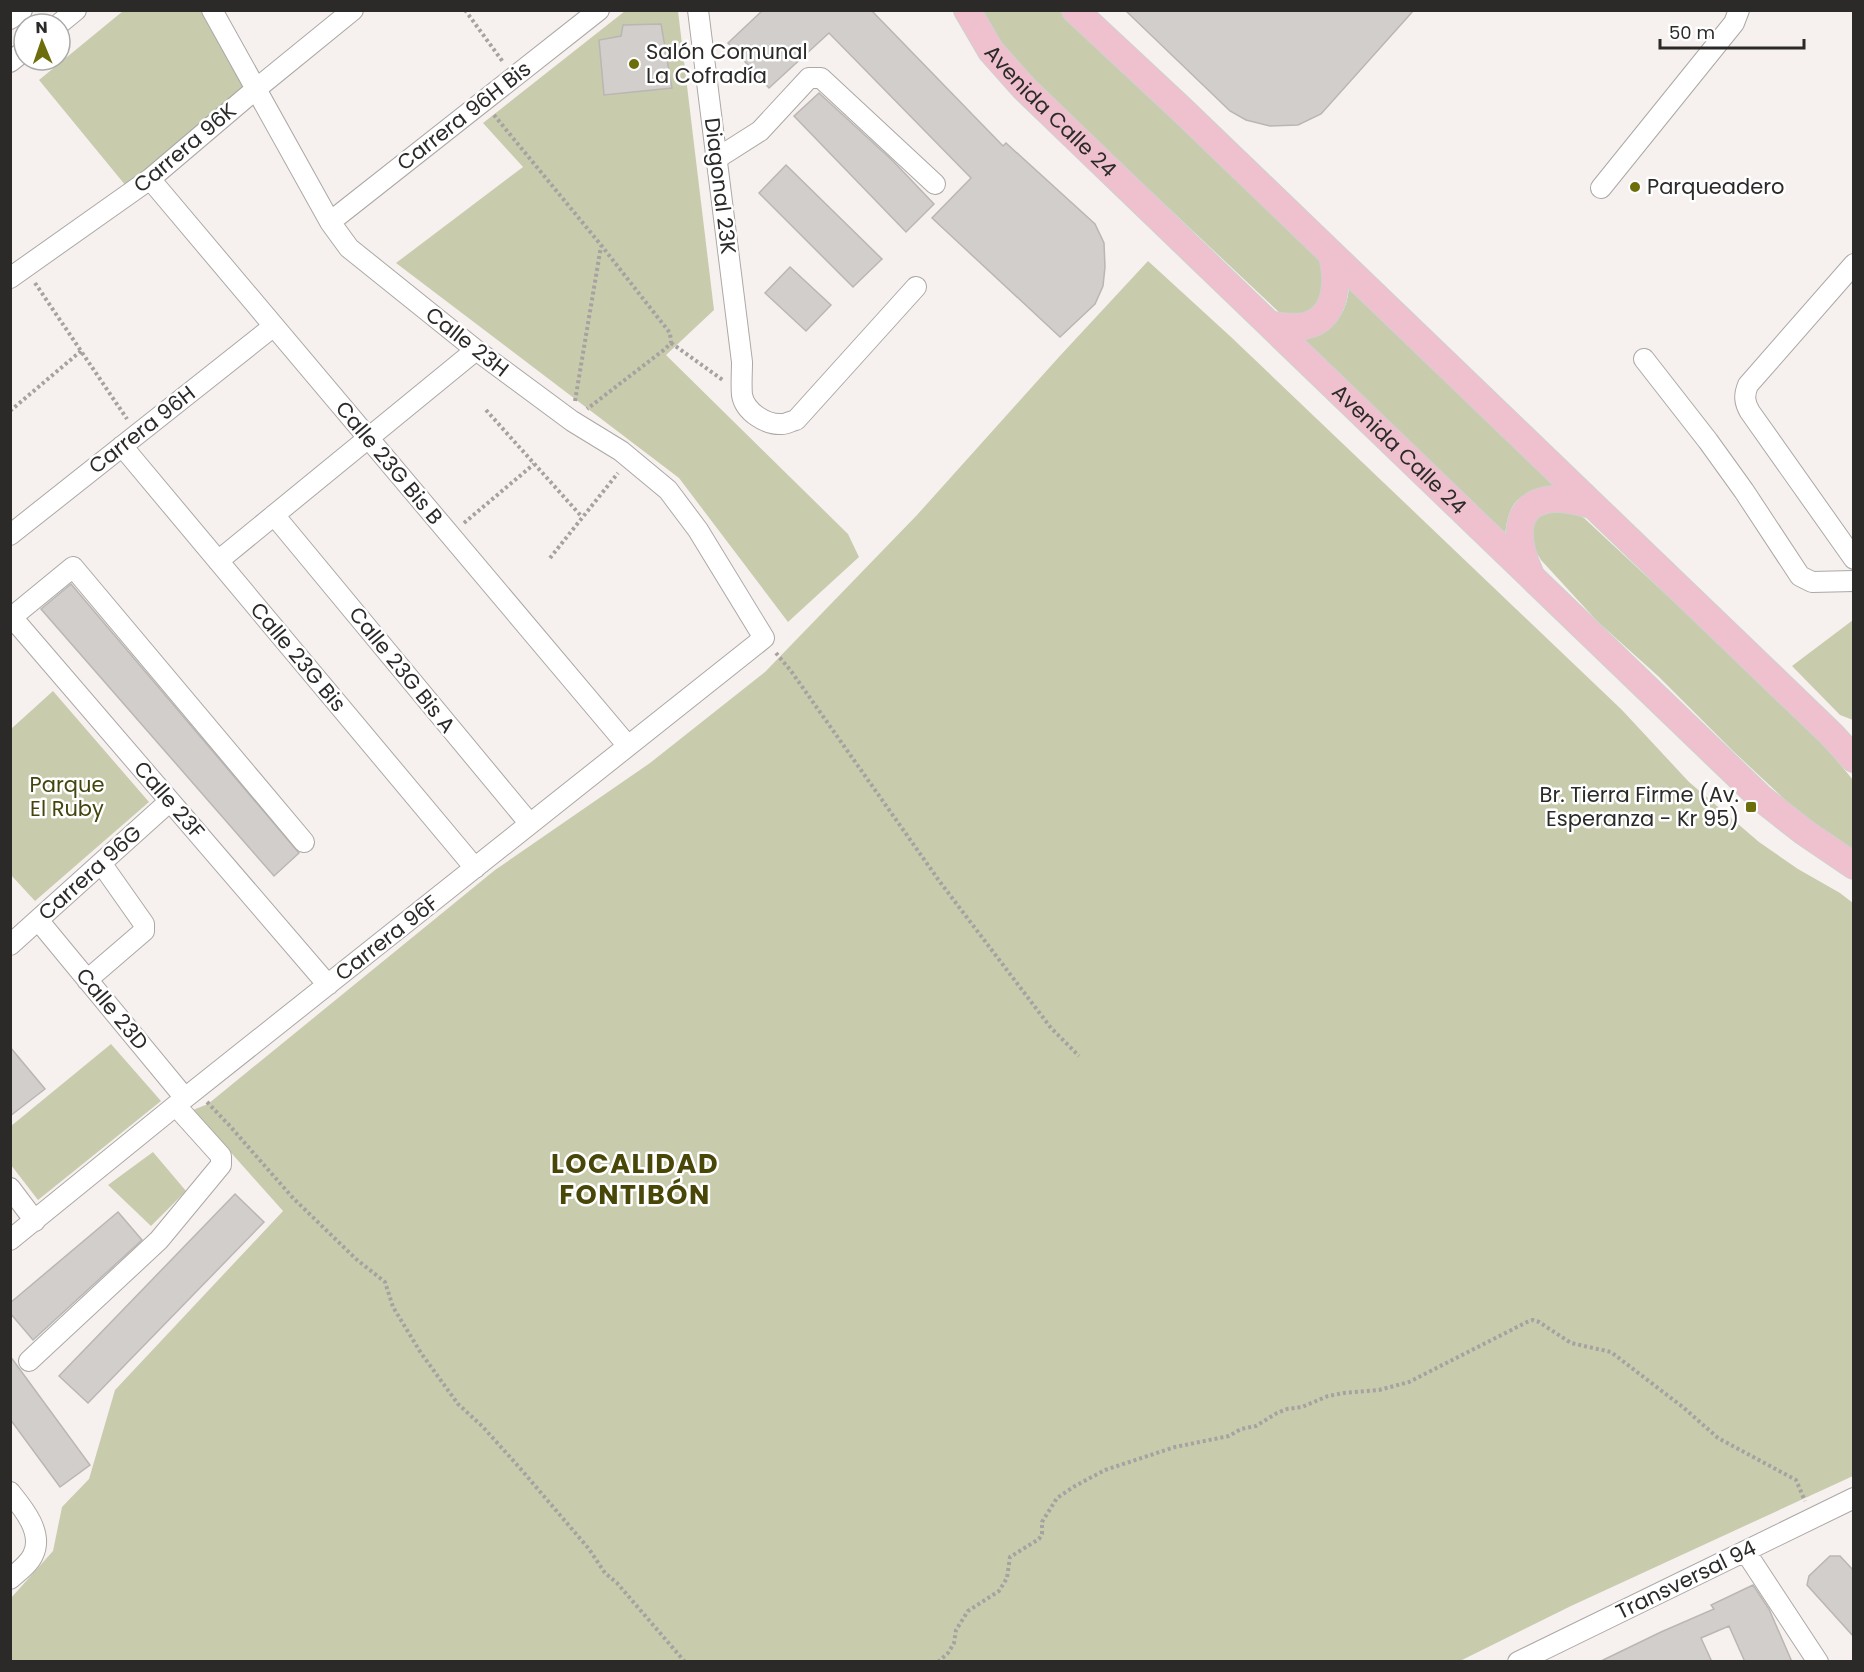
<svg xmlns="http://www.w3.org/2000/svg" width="1864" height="1672" font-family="Poppins,sans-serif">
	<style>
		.green { fill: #c9cbad }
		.building { fill: #d2cecc; stroke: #bab6b4; stroke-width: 1.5 }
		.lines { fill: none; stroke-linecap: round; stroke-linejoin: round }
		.minor-casing { stroke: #aca8a6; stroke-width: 22 }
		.major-casing { stroke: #d0d0d0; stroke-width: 28 }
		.path { stroke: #a6a2a1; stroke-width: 4; stroke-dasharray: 3 3; stroke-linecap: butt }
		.minor { stroke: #fff; stroke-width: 20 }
		.major { stroke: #efc1ce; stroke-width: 26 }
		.poi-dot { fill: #6e6d0c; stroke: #fff; stroke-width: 2 }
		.labels { text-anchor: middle; stroke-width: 5; stroke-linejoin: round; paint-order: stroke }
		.poi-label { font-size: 21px; fill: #2b2a29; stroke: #fff; text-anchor: start }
		.street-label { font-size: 21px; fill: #2b2a29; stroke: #fff }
		.park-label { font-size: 21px; fill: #44450e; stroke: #fff }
		.district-label { font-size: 27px; font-weight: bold; letter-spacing: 1.5px; fill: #484707; stroke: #fff }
	</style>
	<rect width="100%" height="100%" fill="#f6f1ef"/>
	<path class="green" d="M200,10L245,88L126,186L39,80L123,11Z
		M1059,10L1316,254L1324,268L1325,292L1311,313L1282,315L1021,69L998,42L977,11Z
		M625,11H678L714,310L666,355L848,534L859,557L788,622L679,478L396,263L523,167L483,123Z
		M1148,261L1231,337L1622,710L1689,782L1759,842L1798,869L1840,893L1853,903V1476L1571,1606L1460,1661L11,1662V1598L53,1551L62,1507L89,1479L115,1390L283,1211L193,1110L208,1104L495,870L650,763L765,672L917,515L1058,358Z
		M1349,286L1559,488C1522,490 1508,498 1505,537L1302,339C1331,329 1347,319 1349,286Z
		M1553,508L1567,510L1584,518L1760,682L1825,746L1853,780V853L1838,843L1796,810L1733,751L1658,676L1598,622L1541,560L1531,543L1530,528L1540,515Z
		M1853,620V720L1840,715L1792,666Z
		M53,691L149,802L35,901L11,875V729Z
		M111,1044L161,1101L38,1200L11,1165V1126Z
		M153,1152L186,1191L151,1226L108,1185Z"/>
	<path class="building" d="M763,10H871L1003,146L1006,143L1095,224L1104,243L1105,267L1103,286L1095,304L1060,337L932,218L971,178L829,33L769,88L728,43Z
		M1125,10H1414L1321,114L1298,125L1270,126L1246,120L1230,111Z
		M661,24L672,88L604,95L599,40L621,36L623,25Z
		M819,93L893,161L934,204L906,232L794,116Z
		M786,165L882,259L853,287L759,193Z
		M790,267L831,305L806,331L765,293Z
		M71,584L299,853L274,876L41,609Z
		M10,1047L45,1089L10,1116Z
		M235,1194L264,1222L88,1403L59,1376Z
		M118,1212L142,1240L33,1340L10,1313V1303Z
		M10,1356L90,1465L60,1487L10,1419Z
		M1830,1556H1840L1854,1571V1637L1807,1585L1809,1576Z
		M1753,1585L1769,1609L1792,1662H1745L1729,1626L1701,1638L1712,1662H1599L1661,1632L1714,1609L1711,1605Z"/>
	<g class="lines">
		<g class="minor-casing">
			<path id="minor" d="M698,10L742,362C742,373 741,385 742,395C745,412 766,425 782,424C786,424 791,421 796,420L916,287
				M10,19L22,10
				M59,24L76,10
				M10,62L24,51
				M716,159L760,131L809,78H821L935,184
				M150,179L628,746
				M1601,188L1734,23L1739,10
				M330,222L599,10
				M1854,264L1748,385C1744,395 1744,402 1750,412L1854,559
				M10,278L150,179L256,89L353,10
				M1644,359L1708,441L1744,491L1800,576L1812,582L1854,581
				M122,446L475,868
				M274,515L530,824
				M10,535L274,326
				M218,561L476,350
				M10,615L328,985
				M12,617L73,567L304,842
				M38,920L185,1098
				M10,945L170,801
				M87,980L144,931V924L101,863
				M10,1188L35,1221
				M10,1240L185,1098L764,638L698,530L668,490L621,451L572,421L476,350L349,248L330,222L212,10
				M29,1361L159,1240L221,1165V1156L176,1106
				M10,1492C23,1508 44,1533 33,1555C29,1564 18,1572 10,1579
				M1745,1551L1818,1662
				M1518,1662L1854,1498"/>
		</g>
		<g class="major-casing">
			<g id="major">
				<path id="s1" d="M967,10L991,51L1024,88L1762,799L1804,832L1854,866"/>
				<path d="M1075,10L1179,107L1831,734L1854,759"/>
				<path d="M1272,325C1282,326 1294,328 1305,326C1338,318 1338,281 1332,255"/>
				<path d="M1530,573C1517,544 1509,502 1554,499C1566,498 1580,502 1592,505"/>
			</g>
		</g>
		<path class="path" d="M465,10L503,62
			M494,115L601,245L670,333L671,343L665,349L587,409
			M35,283L127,419
			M671,343L724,381
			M575,401L601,246
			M486,410L582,517
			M10,411L81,351
			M464,523L534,464
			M550,558L618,473
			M776,653L791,671L940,882L1051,1028L1079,1056
			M207,1102L229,1125L293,1198L356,1259L385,1282L393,1307L421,1353L458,1404L482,1426L519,1467L589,1549L605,1573L617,1583L685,1662
			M938,1662L948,1653L954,1643L956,1630L968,1611L999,1591L1007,1578L1010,1557L1039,1539L1042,1534V1522L1057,1498L1075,1486L1105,1470L1175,1447L1229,1436L1241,1429L1256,1426L1277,1413L1287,1409L1302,1407L1328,1396L1344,1393L1379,1390L1409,1382L1527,1322L1533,1320L1539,1322L1571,1343L1611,1352L1684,1408L1718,1438L1796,1480L1805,1501"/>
		<use href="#minor" class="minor"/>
		<use href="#major" class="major"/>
	</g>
	<g class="poi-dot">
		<circle cx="634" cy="64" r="6"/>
		<circle cx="1635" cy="187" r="6"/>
		<rect x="1745" y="801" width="12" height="12" rx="3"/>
	</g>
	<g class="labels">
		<g class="poi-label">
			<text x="646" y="59">Salón Comunal<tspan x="646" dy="24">La Cofradía</tspan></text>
			<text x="1647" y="194">Parqueadero</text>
			<text x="1739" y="802" text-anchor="end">Br. Tierra Firme (Av.<tspan x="1739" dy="24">Esperanza - Kr 95)</tspan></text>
		</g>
		<g class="street-label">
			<text dy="7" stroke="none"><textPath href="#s1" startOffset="132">Avenida Calle 24</textPath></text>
			<text transform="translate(464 116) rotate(-38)" y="7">Carrera 96H Bis</text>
			<text transform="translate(185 148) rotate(-40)" y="7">Carrera 96K</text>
			<text transform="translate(720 186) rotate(83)" y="7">Diagonal 23K</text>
			<text transform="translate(467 342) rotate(38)" y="7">Calle 23H</text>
			<text transform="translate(142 430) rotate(-38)" y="7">Carrera 96H</text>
			<text dy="7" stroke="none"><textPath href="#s1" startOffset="618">Avenida Calle 24</textPath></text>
			<text transform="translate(389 463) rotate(50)" y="7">Calle 23G Bis B</text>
			<text transform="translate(298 657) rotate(50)" y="7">Calle 23G Bis</text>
			<text transform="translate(402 670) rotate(51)" y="7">Calle 23G Bis A</text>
			<text transform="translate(169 800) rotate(49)" y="7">Calle 23F</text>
			<text transform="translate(90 873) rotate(-42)" y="7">Carrera 96G</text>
			<text transform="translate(387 938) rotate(-38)" y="7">Carrera 96F</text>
			<text transform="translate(112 1009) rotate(50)" y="7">Calle 23D</text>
			<text transform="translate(1686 1580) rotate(-26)" y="7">Transversal 94</text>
		</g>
		<g class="park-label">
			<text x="67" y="792">Parque<tspan x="67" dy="24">El Ruby</tspan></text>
		</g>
		<g class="district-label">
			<text x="635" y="1173">LOCALIDAD<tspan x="635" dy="31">FONTIBÓN</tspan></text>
		</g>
	</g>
	<rect width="1864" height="1672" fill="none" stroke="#2b2a29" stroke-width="24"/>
	<g transform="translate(42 42) rotate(358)"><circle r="28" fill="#ffffff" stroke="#aaaaa9" stroke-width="1.5"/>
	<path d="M0-4.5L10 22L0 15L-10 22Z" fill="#6e6d0c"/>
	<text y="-9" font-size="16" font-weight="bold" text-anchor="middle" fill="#2b2a29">N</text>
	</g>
	<path d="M1660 39v9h144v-9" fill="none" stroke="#2b2a29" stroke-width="3"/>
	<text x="1669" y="39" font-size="18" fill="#2b2a29" stroke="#ffffff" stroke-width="4.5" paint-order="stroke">50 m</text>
</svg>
